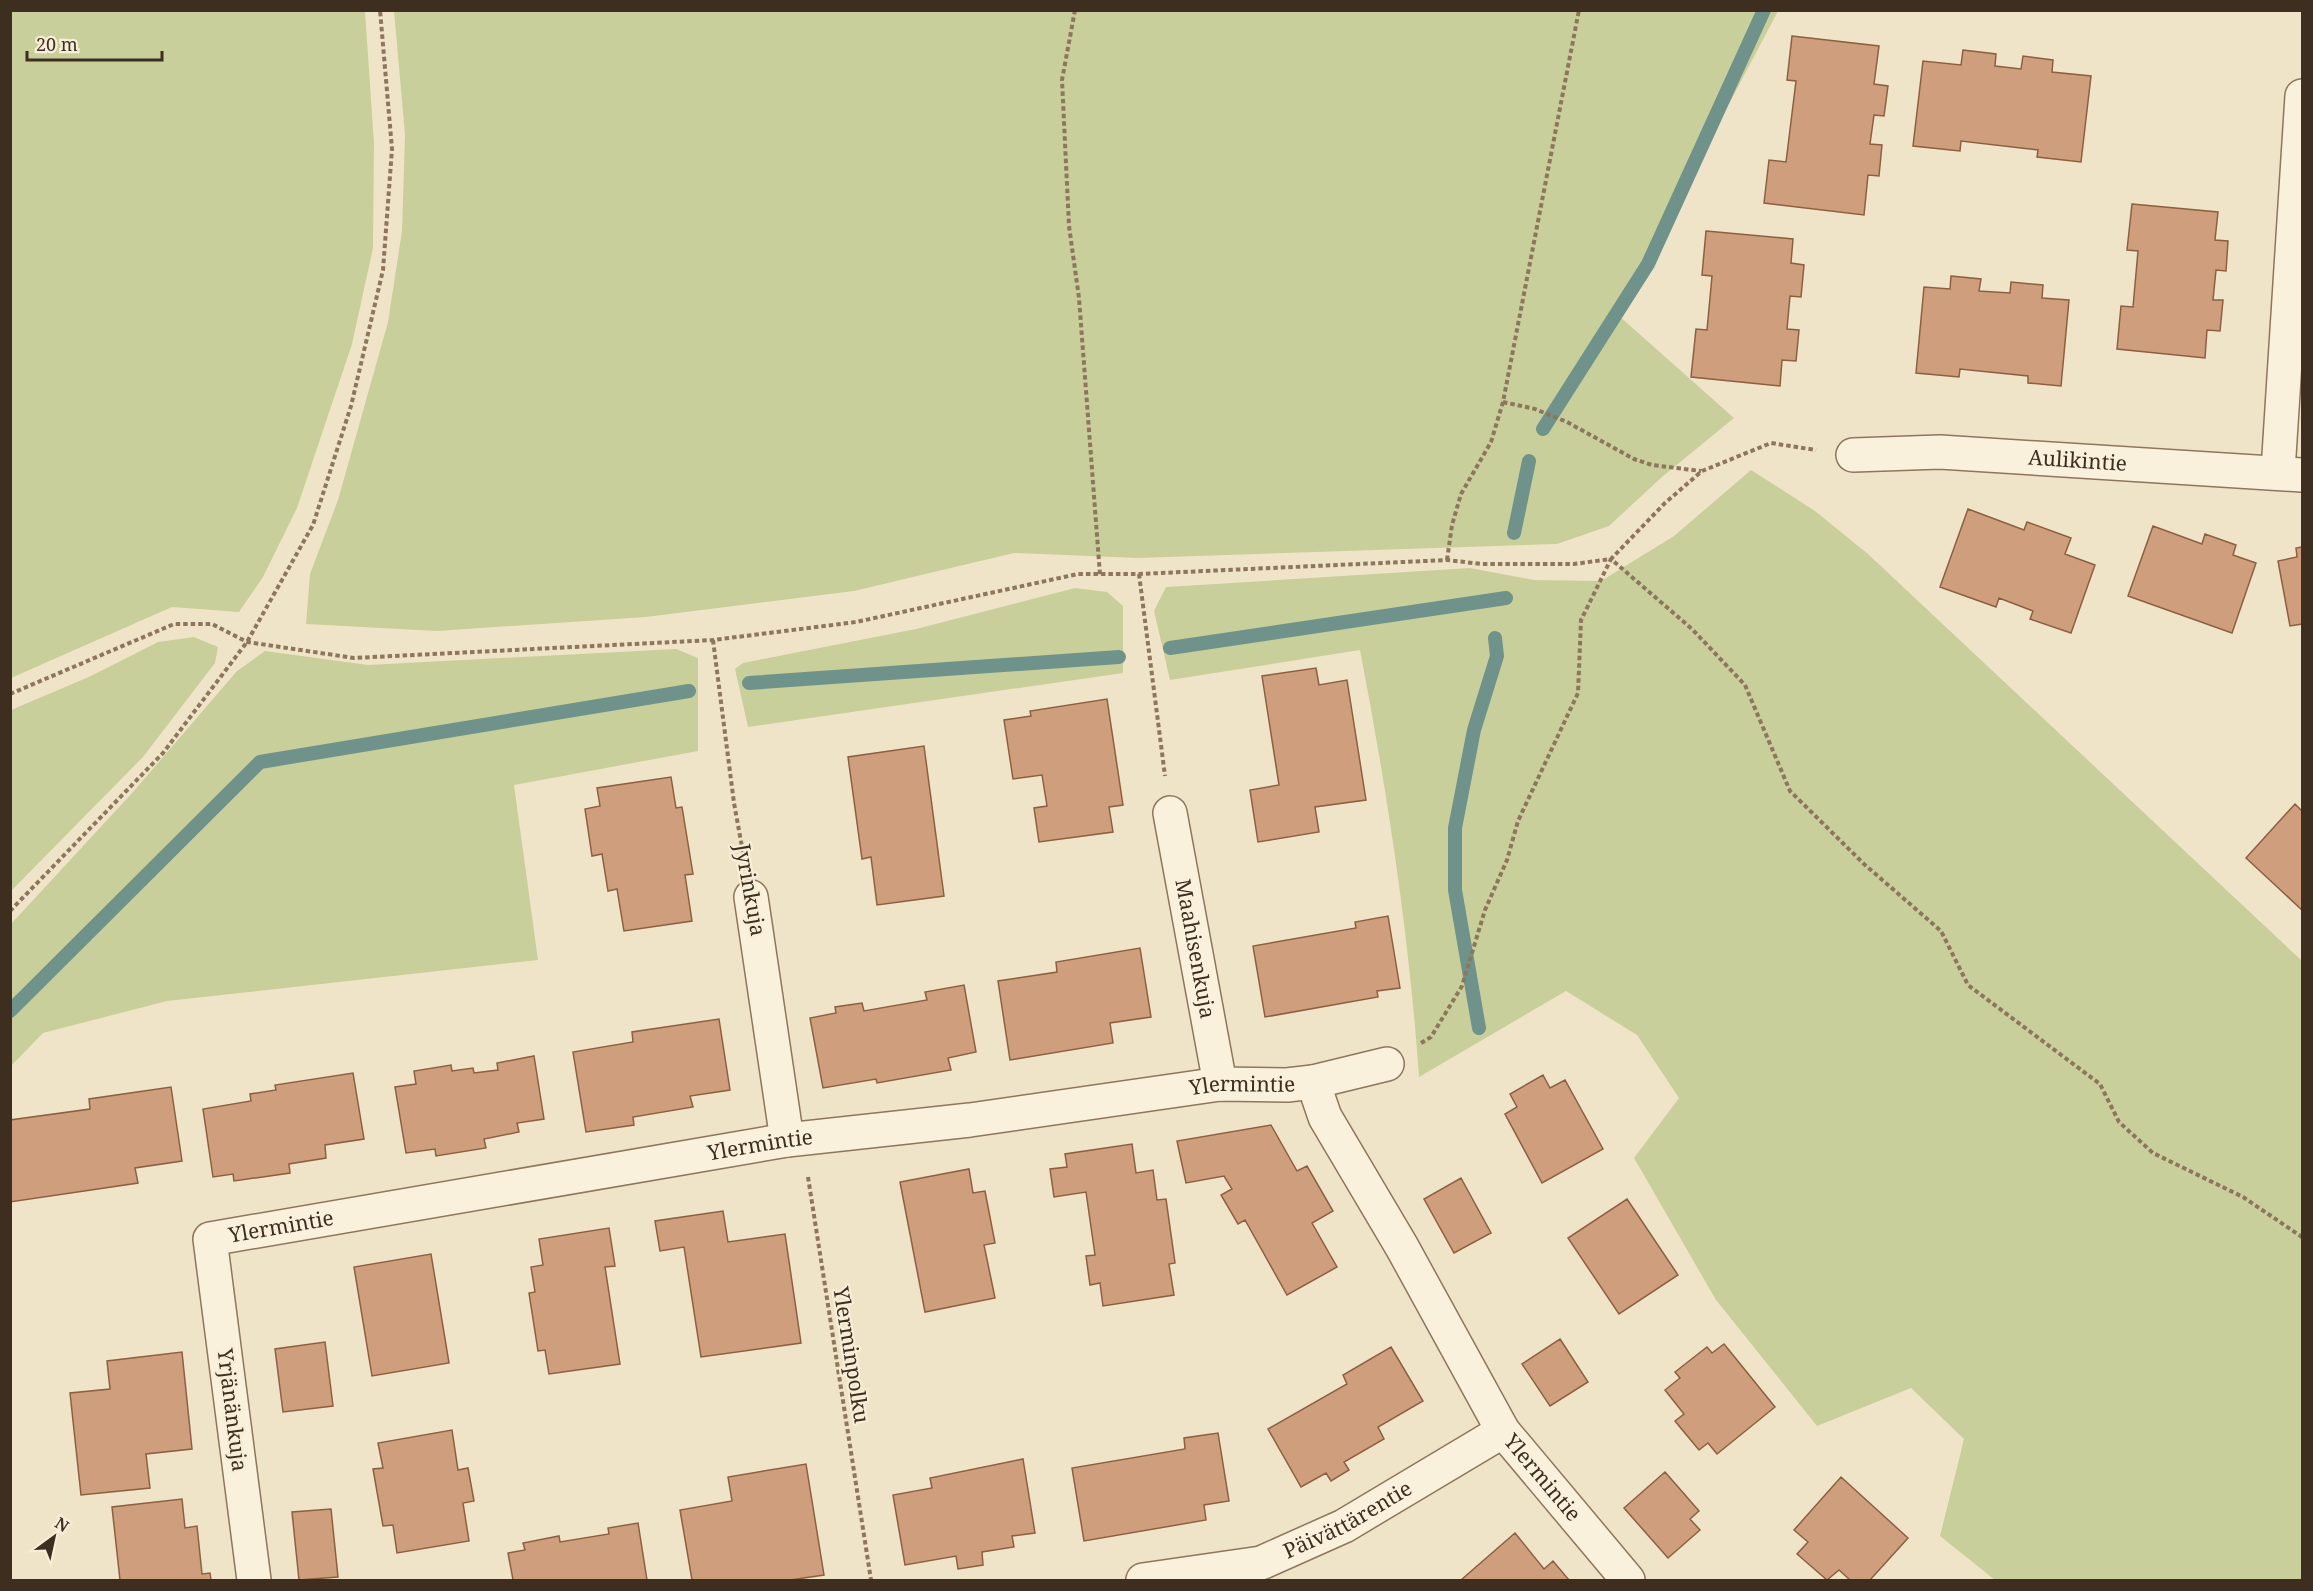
<svg xmlns="http://www.w3.org/2000/svg" width="2313" height="1591" font-family="'Noto Serif',serif">
	<style>
		.green { fill: #c9cf9b }
		.lines { fill: none; stroke-linecap: round; stroke-linejoin: round }
		.stream { stroke: #6f938a; stroke-width: 14 }
		.building { fill: #cf9f7d; stroke: #8d5f41; stroke-width: 1.5 }
		.street-casing { stroke: #8d765c; stroke-width: 36 }
		.path { stroke: #8d765c; stroke-width: 4; stroke-dasharray: 4.5 3; stroke-linecap: butt }
		.street { stroke: #faf1dc; stroke-width: 33 }
		.labels { text-anchor: middle; stroke-width: 4.5; stroke-linejoin: round; paint-order: stroke }
		.street-label { font-size: 21px; fill: #3d2e20; stroke: #f7eed8 }
	</style>
	<rect width="100%" height="100%" fill="#f0e4c8"/>
	<path class="green" d="M11,10L365,11L374,143L373,248L352,344L297,508L263,577L239,612L172,607L11,678Z
		M394,11H1778L1618,315L1734,418L1662,477L1609,526L1557,544L1138,558L1014,553L854,591L646,617L437,631L306,624L310,574L338,500L388,322L402,231L405,135Z
		M1751,470L1815,511L1868,554L2302,961V1580H1995L1940,1536L1964,1439L1911,1388L1817,1426L1716,1300L1634,1158L1679,1098L1637,1035L1566,991L1419,1077C1409,933 1387,791 1360,650L1170,680L1154,611L1166,587L1470,568L1534,580L1601,581L1674,536Z
		M1075,588L1107,592L1123,606V673L748,727L735,669L743,663L916,629Z
		M194,637L218,647L215,663L143,757L11,891V710L91,676L158,642Z
		M676,649L698,658V751L514,785L538,960L167,1001L43,1033L11,1066V924L133,792L237,671L265,651L368,665Z"/>
	<g class="lines">
		<path class="stream" d="M1543,429L1648,264L1764,10
			M1514,533L1529,461
			M1170,648L1506,598
			M749,683L1119,657
			M10,1011L260,762L689,691
			M1479,1028L1455,890V828L1474,730L1497,656L1495,638"/>
	</g>
	<path class="building" d="M1792,36L1879,46L1874,84L1888,86L1884,116L1874,115L1870,144L1882,145L1879,176L1868,175L1864,215L1764,203L1769,160L1786,162L1796,81L1787,80Z
		M1963,50L1996,54L1995,66L2021,69L2023,56L2053,60L2052,72L2091,76L2081,162L2037,157L2038,150L1961,141L1960,151L1913,146L1923,61L1961,65Z
		M2132,204L2218,212L2215,240L2228,241L2226,271L2216,270L2213,300H2223L2220,331L2207,330L2205,358L2117,349L2121,306L2133,307L2138,251L2127,250Z
		M1706,231L1793,239L1791,263L1804,265L1801,297L1790,296L1787,329L1799,330L1796,361L1782,360L1780,386L1691,377L1696,329L1707,330L1712,276L1702,275Z
		M1951,276L1981,279L1979,291L2010,293L2011,282L2043,285L2042,298L2069,300L2061,386L2028,383V376L1960,369L1959,377L1916,373L1924,287L1950,289Z
		M1968,509L2024,530L2027,522L2071,538L2065,554L2095,565L2071,633L2030,619L2033,611L1999,598L1996,607L1940,587Z
		M2153,526L2202,544L2205,534L2236,545L2233,555L2256,563L2232,633L2128,596Z
		M2302,547V624L2290,626L2278,561L2297,557L2296,548Z
		M1316,668L1319,685L1347,680L1366,800L1315,807L1319,832L1258,842L1250,790L1279,785L1262,676Z
		M1107,699L1123,805L1109,807L1113,832L1039,842L1034,808L1047,806L1042,775L1013,779L1004,720L1031,716L1030,711Z
		M924,746L944,896L877,905L871,857L862,859L848,757Z
		M671,777L676,808L682,807L693,874L685,875L692,921L624,931L617,889L608,891L602,854L592,856L585,809L600,806L597,788Z
		M2295,804L2302,811V910L2246,858Z
		M1388,916L1400,988L1377,991L1378,997L1265,1017L1253,946L1356,928L1355,922Z
		M1140,948L1151,1017L1110,1023L1113,1043L1010,1060L998,981L1057,972L1056,962Z
		M964,985L976,1052L948,1058L951,1070L877,1083L876,1079L823,1088L810,1018L836,1013L835,1007L862,1003L864,1011L927,1000L925,992Z
		M719,1019L730,1090L690,1096L693,1107L633,1117L634,1125L586,1132L573,1052L633,1042L632,1032Z
		M534,1056L544,1119L517,1123L519,1132L484,1139L486,1148L436,1156L435,1149L406,1153L395,1087L416,1084L414,1071L451,1065L452,1071L473,1068L474,1073L498,1070L497,1063Z
		M353,1073L364,1139L325,1145L326,1158L289,1164L290,1173L234,1181L233,1174L213,1177L203,1109L251,1101L250,1094L276,1090L275,1085Z
		M1543,1075L1550,1088L1565,1080L1603,1149L1542,1183L1505,1114L1517,1107L1510,1094Z
		M171,1087L182,1161L135,1168L138,1183L10,1202V1120L90,1109L89,1099Z
		M1271,1125L1297,1171L1307,1166L1333,1211L1312,1223L1337,1267L1287,1295L1245,1220L1238,1224L1221,1195L1232,1189L1224,1176L1186,1183L1177,1141Z
		M1132,1144L1136,1173L1153,1170L1157,1200L1166,1199L1175,1263L1169,1264L1174,1295L1103,1306L1100,1283L1090,1285L1086,1256L1095,1255L1086,1192L1054,1197L1050,1169L1067,1167L1065,1154Z
		M969,1169L973,1193L985,1191L995,1243L984,1245L995,1298L925,1312L900,1182Z
		M1461,1178L1491,1233L1454,1253L1424,1199Z
		M1627,1199L1678,1275L1619,1314L1568,1238Z
		M723,1211L728,1242L785,1234L801,1343L701,1357L684,1247L660,1251L655,1221Z
		M609,1228L615,1266L605,1267L620,1364L549,1374L545,1350L538,1351L529,1293L535,1292L531,1267L543,1265L539,1239Z
		M431,1254L449,1363L372,1376L354,1267Z
		M1560,1339L1588,1382L1550,1406L1522,1364Z
		M325,1342L333,1406L283,1412L275,1349Z
		M1724,1344L1775,1407L1717,1454L1708,1443L1699,1450L1675,1421L1684,1414L1665,1390L1680,1378L1675,1372L1707,1347L1712,1353Z
		M1391,1347L1423,1401L1378,1427L1384,1439L1344,1462L1349,1470L1331,1481L1326,1473L1301,1487L1268,1429L1347,1384L1343,1375Z
		M182,1352L192,1449L146,1454L150,1488L81,1495L70,1393L110,1389L107,1361Z
		M452,1430L458,1470L468,1468L474,1501L463,1503L469,1541L397,1553L393,1525L383,1526L373,1469L383,1468L378,1443Z
		M1218,1433L1229,1501L1204,1505L1206,1520L1084,1541L1072,1468L1185,1449L1184,1438Z
		M1023,1459L1035,1533L1012,1536L1014,1547L982,1552L983,1565L958,1569L956,1556L905,1565L893,1495L932,1488L930,1478Z
		M806,1464L824,1575L790,1580H692L680,1510L732,1501L728,1477Z
		M1665,1472L1699,1511L1690,1519L1700,1530L1668,1558L1624,1508Z
		M1841,1477L1908,1538L1870,1580H1850L1839,1570L1827,1580L1797,1554L1808,1542L1794,1530Z
		M182,1499L185,1528L197,1526L202,1574L210,1573L211,1580H120L112,1507Z
		M331,1509L338,1577L299,1580L292,1512Z
		M638,1523L647,1580H513L508,1553L525,1550L523,1543L559,1536L560,1542L609,1534L608,1528Z
		M1515,1533L1544,1569L1553,1561L1569,1580H1461Z"/>
	<g class="lines">
		<g class="street-casing">
			<g id="street">
				<path id="s1" d="M1853,455L1940,452L2302,475"/>
				<path d="M2278,471L2302,96"/>
				<path id="s2" d="M1170,813L1220,1084"/>
				<path d="M751,897L787,1140"/>
				<path id="s3" d="M1313,1082L1325,1117L1402,1247L1503,1431L1628,1580"/>
				<path id="s4" d="M254,1580L210,1239L787,1140L970,1120L1220,1084L1287,1085L1313,1082L1387,1064"/>
				<path id="s5" d="M1143,1580L1261,1563L1344,1526L1503,1431"/>
			</g>
		</g>
		<path class="path" d="M1075,10L1062,80L1069,226L1079,298L1100,575
			M1503,402L1535,409L1567,422L1634,459L1652,465L1701,471
			M1447,560L1452,525L1461,494L1491,442L1503,402L1579,10
			M1139,574L1165,776
			M713,640L734,803L744,858
			M10,694L174,624H212L247,642L354,658L713,640L856,622L1078,574H1139L1447,560L1482,564H1574L1611,559L1665,503L1702,471L1771,443L1816,450
			M10,911L163,753L247,642L313,525L351,406L383,270L392,149L380,10
			M1421,1043L1431,1037L1462,986L1485,910L1507,860L1518,821L1578,693L1581,620L1611,559L1692,629L1745,685L1790,791L1864,864L1941,931L1968,985L2100,1084L2119,1122L2153,1153L2243,1197L2302,1237
			M808,1177L871,1580"/>
		<use href="#street" class="street"/>
	</g>
	<g class="labels">
		<g class="street-label">
			<text dy="7" stroke="none"><textPath href="#s1" startOffset="225">Aulikintie</textPath></text>
			<text transform="translate(750 890) rotate(80)" y="7">Jyrinkuja</text>
			<text dy="7" stroke="none"><textPath href="#s2" startOffset="138">Maahisenkuja</textPath></text>
			<text dy="7" stroke="none"><textPath href="#s4" startOffset="1388">Ylermintie</textPath></text>
			<text dy="7" stroke="none"><textPath href="#s4" startOffset="902">Ylermintie</textPath></text>
			<text dy="7" stroke="none"><textPath href="#s4" startOffset="416">Ylermintie</textPath></text>
			<text transform="translate(851 1355) rotate(81)" y="7">Ylerminpolku</text>
			<text transform="translate(232 1410) rotate(83)" y="7">Yrjänänkuja</text>
			<text dy="7" stroke="none"><textPath href="#s3" startOffset="459">Ylermintie</textPath></text>
			<text dy="7" stroke="none"><textPath href="#s5" startOffset="216">Päivättärentie</textPath></text>
		</g>
	</g>
	<rect width="2313" height="1591" fill="none" stroke="#3d2e20" stroke-width="24"/>
	<g transform="translate(54 1537) rotate(33)" stroke="#f7eed8" stroke-width="4.5" paint-order="stroke">
	<path d="M0-4.5L10 22L0 15L-10 22Z" fill="#3d2e20"/>
	<text y="-9" font-size="16" font-weight="bold" text-anchor="middle" fill="#3d2e20">N</text>
	</g>
	<path d="M27 51v9h135v-9" fill="none" stroke="#3d2e20" stroke-width="3"/>
	<text x="36" y="51" font-size="18" fill="#3d2e20" stroke="#f7eed8" stroke-width="4.5" paint-order="stroke">20 m</text>
</svg>
